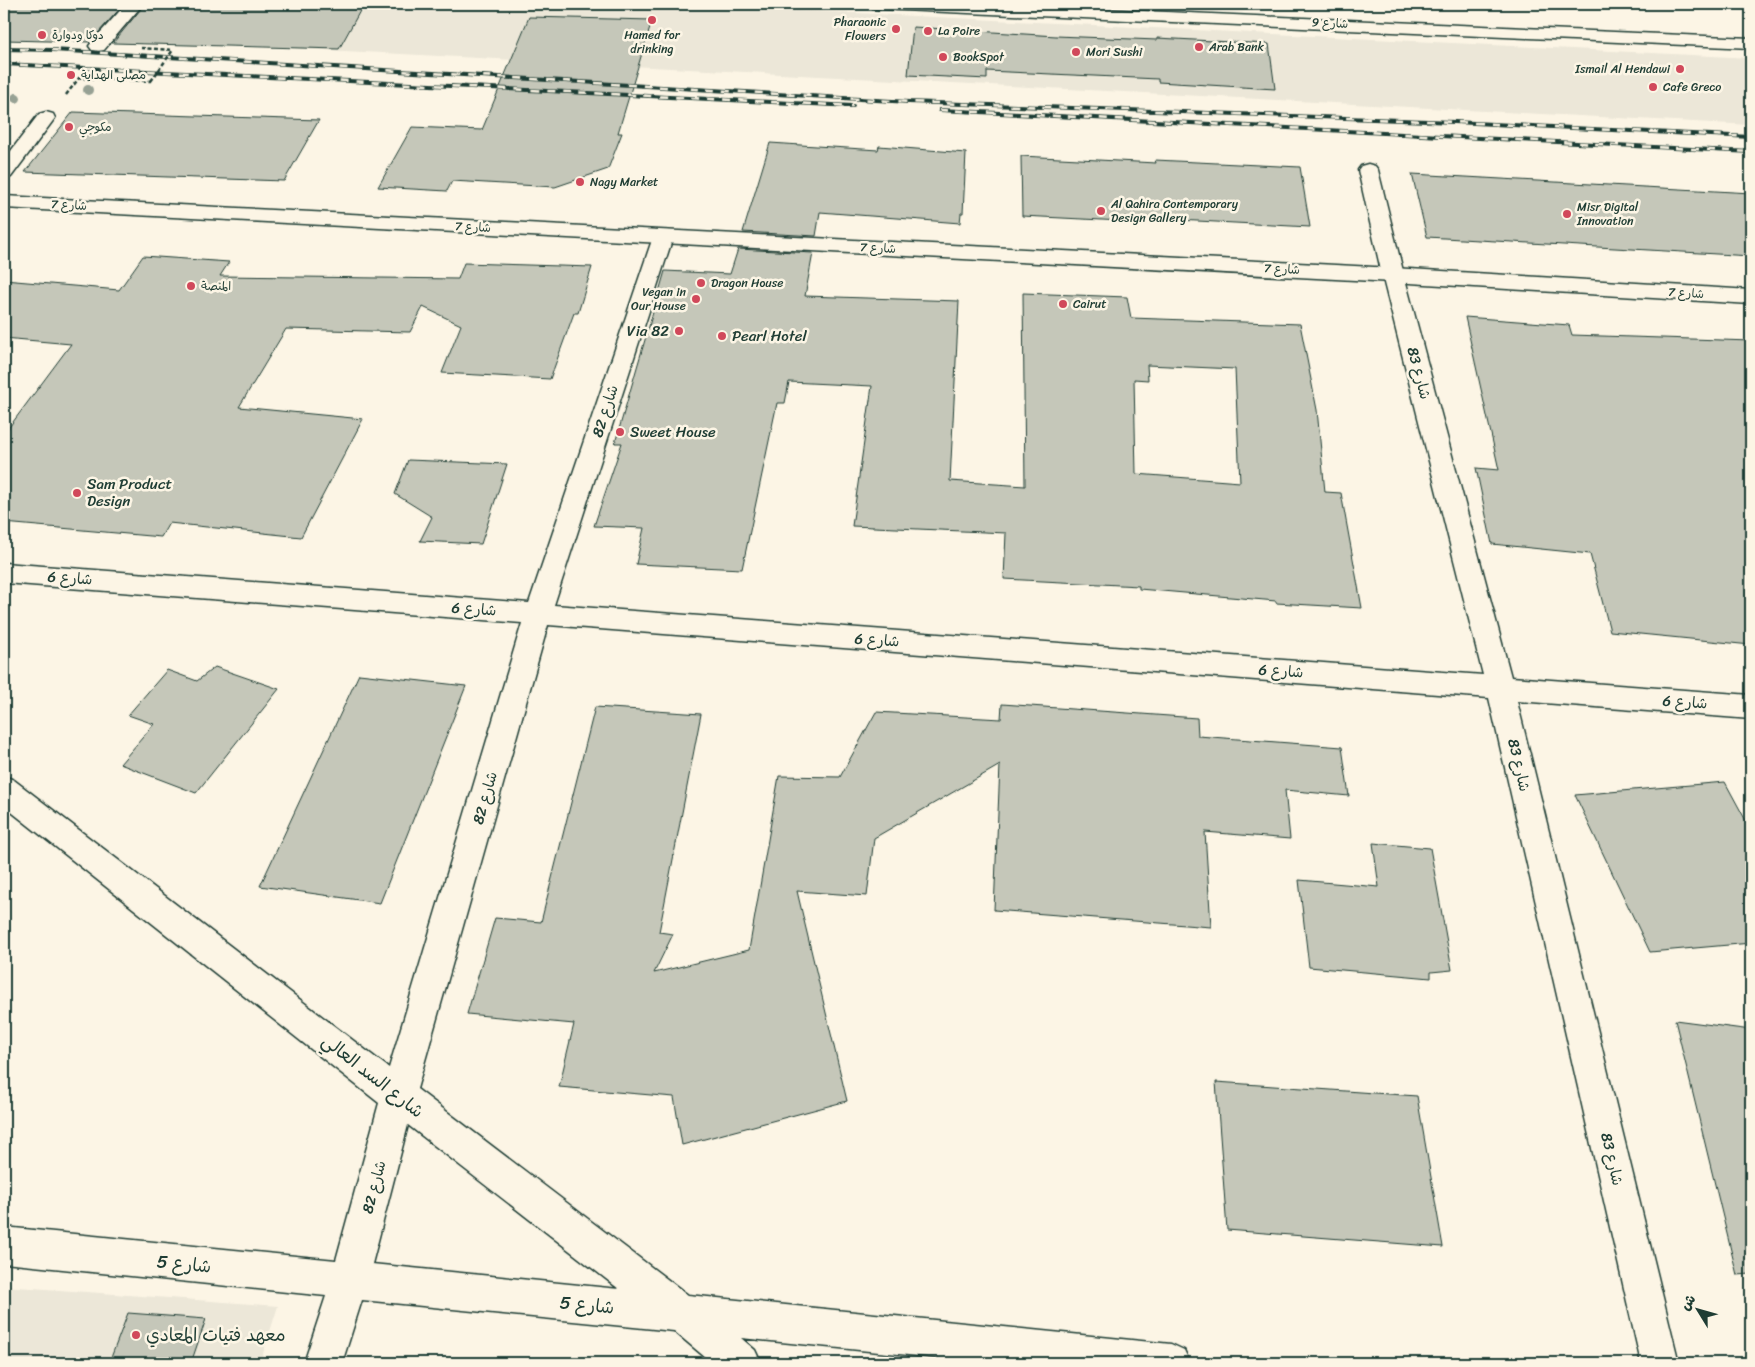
<svg xmlns="http://www.w3.org/2000/svg" width="1755" height="1367" font-family="Sriracha,'Playpen Sans Arabic',sans-serif">
	<style>
		.built { fill: #ece7d8 }
		.building { fill: #c5c7b9; stroke: #1f3d34; fill-rule: evenodd }
		.lines { fill: none; stroke-linecap: round; stroke-linejoin: round }
		.street-casing { stroke: #1f3d34; stroke-width: 3 }
		.secondary-casing { stroke: #1f3d34; stroke-width: 3 }
		.path { stroke: #1f3d34; stroke-width: 2.5; stroke-dasharray: 4 2.5; stroke-linecap: butt }
		.street { fill: #fcf5e5; fill-rule: evenodd }
		.secondary { fill: #fcf5e5; fill-rule: evenodd }
		.rail-casing { stroke: #1f3d34; stroke-width: 4 }
		.rail { stroke: #fcf5e5; stroke-width: 2.5; stroke-dasharray: 8; stroke-linecap: butt }
		.path-bridge { stroke: #1f3d34; stroke-width: 2.5; stroke-dasharray: 4 2.5; stroke-linecap: butt }
		.tree { fill: #97a194 }
		.poi-dot { fill: #d1495b; stroke: #fcf5e5; stroke-width: 2 }
		.labels { text-anchor: middle; stroke-width: 5; stroke-linejoin: round; paint-order: stroke }
		.far-poi-label { font-size: 12px; fill: #1f3d34; stroke: #fcf5e5; text-anchor: start }
		.far-street-label { font-size: 12px; fill: #1f3d34; stroke: #fcf5e5 }
		.poi-label { font-size: 15px; fill: #1f3d34; stroke: #fcf5e5; text-anchor: start }
		.street-label { font-size: 15px; fill: #1f3d34; stroke: #fcf5e5 }
		.near-street-label { font-size: 18px; fill: #1f3d34; stroke: #fcf5e5 }
		.near-poi-label { font-size: 18px; fill: #1f3d34; stroke: #fcf5e5; text-anchor: start }
	</style>
	<rect width="100%" height="100%" fill="#fcf5e5"/>
	<filter id="ink" filterUnits="userSpaceOnUse"><feTurbulence type="fractalNoise" baseFrequency=".02" numOctaves="2"/><feDisplacementMap in="SourceGraphic" scale="10" xChannelSelector="R" yChannelSelector="G"/><feConvolveMatrix kernelMatrix="1 2 1 2 8 2 1 2 1" color-interpolation-filters="sRGB"/></filter>
	<g filter="url(#ink)">
		<path class="built" d="M149,4H674L1751,58V125L117,39Z
			M1115,4H1300L1301,11Z
			M4,1286L278,1306L260,1363H4Z"/>
		<path class="building" d="M4,4H124L90,42L4,40Z
			M145,4H246L244,6L361,9L339,49L113,43Z
			M529,17L652,20L618,133H622L608,169L555,187L452,181L447,191L378,187L412,127L482,130Z
			M913,27L1056,36L1157,40V38L1269,44L1275,89L1158,82V79L987,71V79L908,75Z
			M73,112L319,120L284,181L25,172Z
			M770,143L878,150L879,146L966,153L963,213H961L960,223L820,212L816,236L743,232Z
			M1021,156L1156,163L1155,160L1300,167L1310,227L1122,217V221L1022,216Z
			M1412,174L1751,193V256L1427,237Z
			M738,249L813,253L805,296L959,301L950,481L1025,486L1023,293L1127,297L1131,318L1300,324L1317,410L1325,492L1341,493L1362,608L1276,603V601L1139,589V586L1004,579L1006,533L852,526L872,386L789,382L785,403H777L742,569L636,564L644,528L594,526L622,443H615L665,271L730,274ZM1147,365L1235,369L1240,482L1136,474L1134,379L1148,380Z
			M143,256L229,262L220,276L458,279L464,263L592,267L578,313H574L550,379L442,373L461,325L423,307L410,332L286,329L239,407L363,419L301,537L169,523L161,537L4,523V434L71,344L4,338V280L119,290Z
			M1465,317L1569,325L1572,335L1751,341V645L1610,631L1590,554L1492,544L1476,468L1499,470Z
			M408,460L507,464L481,544L420,541L432,517L395,494Z
			M215,667L279,689L196,793L120,764L154,724L128,715L167,670L197,681Z
			M359,674L466,686L380,903L260,886Z
			M1002,704L1197,718L1198,736L1342,747L1349,796L1285,790L1290,839L1205,832L1211,927L994,910L1000,765L874,838L867,896L797,891L847,1101L682,1145L674,1097L559,1087L574,1024L467,1014L495,918L541,922L595,707L701,714L659,932L673,934L654,973L749,950L779,776L840,777L876,712L1001,719Z
			M1725,782L1751,830V943L1650,952L1575,795Z
			M1373,843L1430,848L1452,970L1431,972V978L1309,967L1299,880L1379,887Z
			M1675,1020L1751,1030V1274L1737,1275Z
			M1216,1082L1417,1096L1443,1247L1227,1230Z
			M128,1313L206,1319L191,1363H109Z"/>
		<g class="lines">
			<g class="street-casing">
				<path id="street" d="M126,4H143L104,50L98,51L92,50L89,46L92,42Z
					M871,4H987L1751,38V48L879,9L873,8Z
					M46,112L53,114L55,118L11,177L4,179V160L39,114Z
					M1368,164L1375,166L1378,170L1404,275L1511,677L1751,695V719L1517,701L1679,1363H1641L1489,698L548,625L417,1089L688,1295L1171,1344L1184,1350L1190,1363H987L741,1338L755,1350L761,1363H712L674,1331L362,1300L342,1363H304L326,1296L4,1263V1227L336,1260L379,1103L4,806V776L14,780L389,1068L522,623L4,583V563L529,603L653,237L656,232L663,231L670,232L673,237L554,605L1483,675L1382,275L1358,170L1361,166ZM408,1125L619,1289L372,1264Z"/>
			</g>
			<g class="secondary-casing">
				<path id="secondary" d="M4,196L1393,268L1751,290V304L1393,282L4,208Z"/>
			</g>
			<path class="path" d="M141,48L173,50
				M66,95L79,78L151,81"/>
			<use href="#street" class="street"/>
			<use href="#secondary" class="secondary"/>
			<g class="rail-casing">
				<path id="rail" d="M4,49L53,50L909,102L1455,122L1751,137
					M4,64L853,106
					M940,110L1751,152"/>
			</g>
			<use href="#rail" class="rail"/>
			<path class="path-bridge" d="M151,81L173,50"/>
		</g>
		<g class="tree">
			<circle cx="88" cy="90" r="5"/>
			<circle cx="16" cy="98" r="5"/>
		</g>
	</g>
	<g class="poi-dot">
		<circle cx="652" cy="20" r="5"/>
		<circle cx="896" cy="29" r="5"/>
		<circle cx="928" cy="31" r="5"/>
		<circle cx="42" cy="35" r="5"/>
		<circle cx="1199" cy="47" r="5"/>
		<circle cx="1076" cy="52" r="5"/>
		<circle cx="943" cy="57" r="5"/>
		<circle cx="1680" cy="69" r="5"/>
		<circle cx="71" cy="75" r="5"/>
		<circle cx="1653" cy="87" r="5"/>
		<circle cx="69" cy="127" r="5"/>
		<circle cx="580" cy="182" r="5"/>
		<circle cx="1101" cy="211" r="5"/>
		<circle cx="1567" cy="214" r="5"/>
		<circle cx="701" cy="283" r="5"/>
		<circle cx="191" cy="286" r="5"/>
		<circle cx="696" cy="299" r="5"/>
		<circle cx="1063" cy="304" r="5"/>
		<circle cx="679" cy="331" r="5"/>
		<circle cx="722" cy="336" r="5"/>
		<circle cx="620" cy="432" r="5"/>
		<circle cx="77" cy="493" r="5"/>
		<circle cx="136" cy="1335" r="5"/>
	</g>
	<g class="labels">
		<g class="far-poi-label">
			<text x="886" y="26" text-anchor="end">Pharaonic<tspan x="886" dy="14">Flowers</tspan></text>
			<text x="938" y="35">La Poire</text>
			<text x="52" y="39">دوكا ودوارة</text>
			<text x="652" y="39" text-anchor="middle">Hamed for<tspan x="652" dy="14">drinking</tspan></text>
			<text x="1209" y="51">Arab Bank</text>
			<text x="1086" y="56">Mori Sushi</text>
			<text x="953" y="61">BookSpot</text>
			<text x="1670" y="73" text-anchor="end">Ismail Al Hendawi</text>
			<text x="81" y="79">مصلى الهداية</text>
			<text x="1663" y="91">Cafe Greco</text>
			<text x="79" y="131">مكوجي</text>
			<text x="590" y="186">Nagy Market</text>
			<text x="1111" y="208">Al Qahira Contemporary<tspan x="1111" dy="14">Design Gallery</tspan></text>
			<text x="1577" y="211">Misr Digital<tspan x="1577" dy="14">Innovation</tspan></text>
			<text x="711" y="287">Dragon House</text>
			<text x="201" y="290">المنصة</text>
			<text x="686" y="296" text-anchor="end">Vegan in<tspan x="686" dy="14">Our House</tspan></text>
			<text x="1073" y="308">Cairut</text>
		</g>
		<g class="far-street-label">
			<text transform="translate(1330 23) rotate(3)" y="4">شارع 9</text>
			<text transform="translate(69 205) rotate(3)" y="4">شارع 7</text>
			<text transform="translate(473 227) rotate(3)" y="4">شارع 7</text>
			<text transform="translate(878 248) rotate(3)" y="4">شارع 7</text>
			<text transform="translate(1282 269) rotate(3)" y="4">شارع 7</text>
			<text transform="translate(1686 293) rotate(4)" y="4">شارع 7</text>
		</g>
		<g class="poi-label">
			<text x="669" y="336" text-anchor="end">Via 82</text>
			<text x="732" y="341">Pearl Hotel</text>
			<text x="630" y="437">Sweet House</text>
			<text x="87" y="489">Sam Product<tspan x="87" dy="17">Design</tspan></text>
		</g>
		<g class="street-label">
			<text transform="translate(1419 373) rotate(75)" y="5">شارع 83</text>
			<text transform="translate(605 411) rotate(-72)" y="5">شارع 82</text>
			<text transform="translate(70 578) rotate(4)" y="5">شارع 6</text>
			<text transform="translate(474 609) rotate(4)" y="5">شارع 6</text>
			<text transform="translate(877 640) rotate(4)" y="5">شارع 6</text>
			<text transform="translate(1281 671) rotate(4)" y="5">شارع 6</text>
			<text transform="translate(1685 702) rotate(4)" y="5">شارع 6</text>
			<text transform="translate(1519 765) rotate(77)" y="5">شارع 83</text>
			<text transform="translate(485 798) rotate(-74)" y="5">شارع 82</text>
			<text transform="translate(1612 1159) rotate(77)" y="5">شارع 83</text>
			<text transform="translate(374 1187) rotate(-75)" y="5">شارع 82</text>
		</g>
		<g class="near-street-label">
			<text transform="translate(373 1076) rotate(38)" y="6">شارع السد العالي</text>
			<text transform="translate(184 1264) rotate(6)" y="6">شارع 5</text>
			<text transform="translate(587 1305) rotate(6)" y="6">شارع 5</text>
		</g>
		<g class="near-poi-label">
			<text x="146" y="1341">معهد فتيات المعادي</text>
		</g>
	</g>
	<rect width="1755" height="1367" fill="none" stroke="#fcf5e5" stroke-width="20"/>
	<rect x="10" y="10" width="1735" height="1347" fill="none" stroke="#1f3d34" stroke-width="2" filter="url(#ink)"/>
	<g transform="translate(1698 1310) rotate(307)" stroke="#fcf5e5" stroke-width="4" paint-order="stroke">
	<path d="M0-4L9 19L0 12L-9 19Z" fill="#1f3d34"/>
	<text y="-8" font-size="14" font-weight="bold" text-anchor="middle" fill="#1f3d34">ش</text>
	</g>
</svg>
